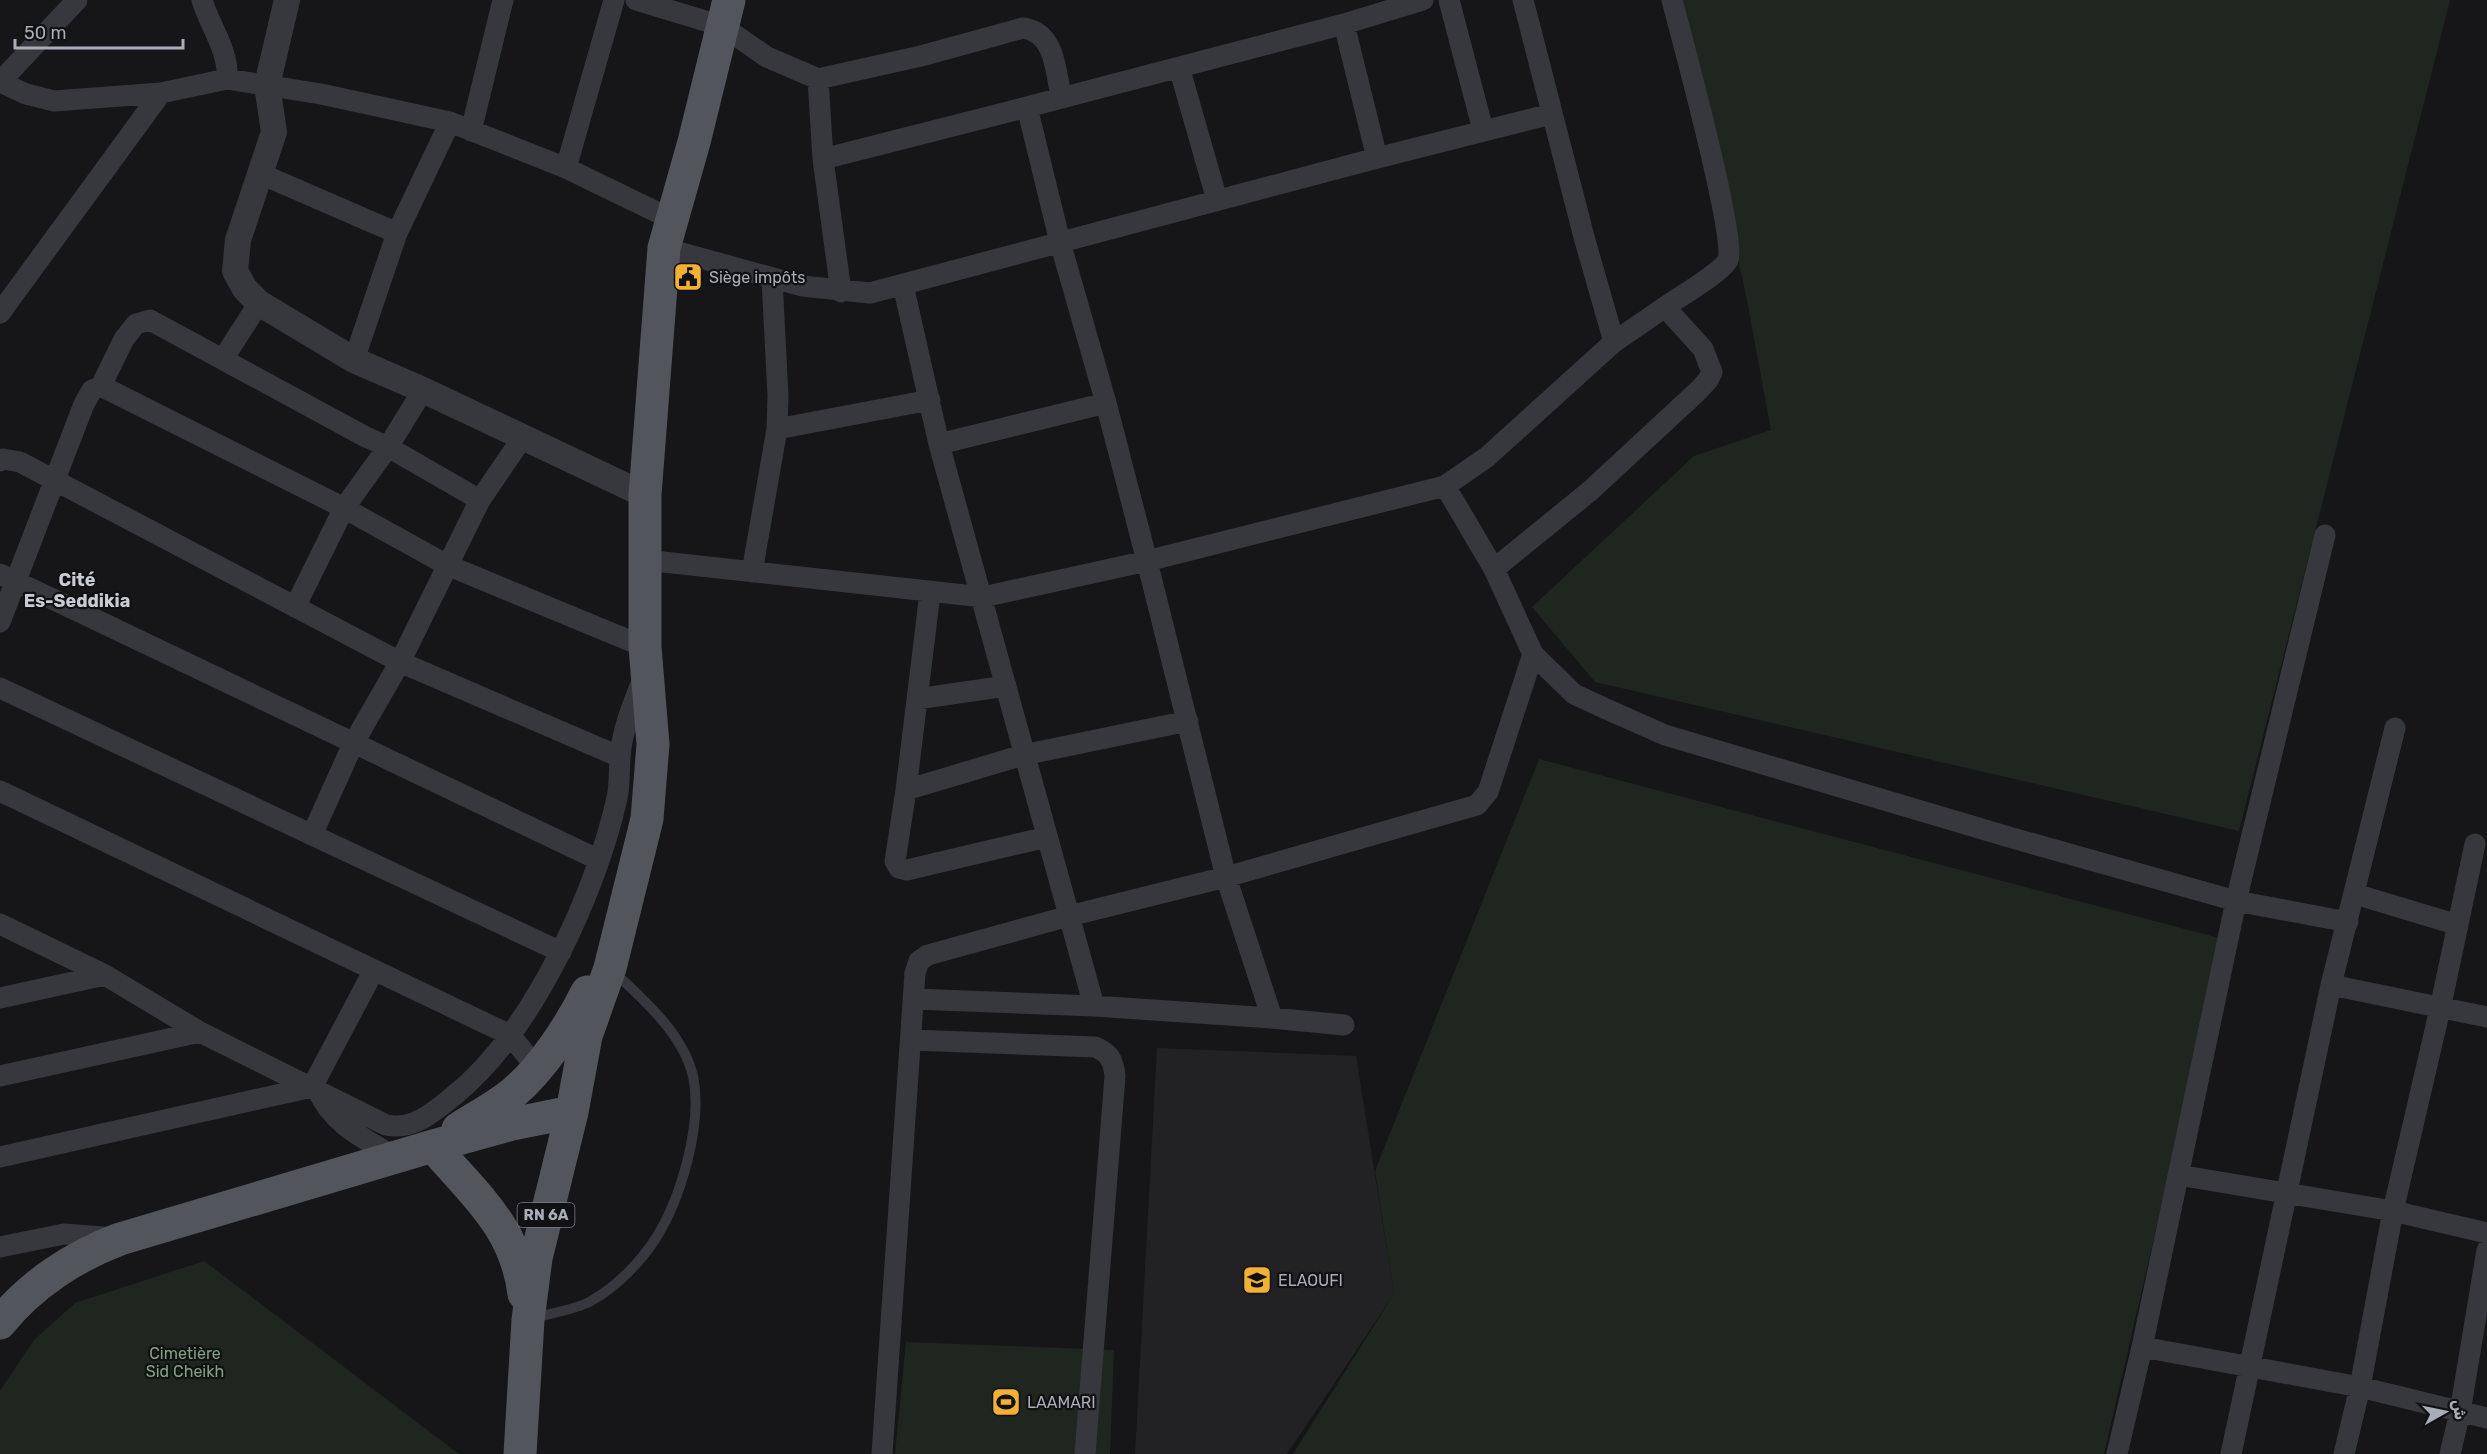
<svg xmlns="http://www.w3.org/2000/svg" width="2487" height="1454" font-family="Rubik,'Noto Sans Arabic',sans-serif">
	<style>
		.built { fill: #222225 }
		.green { fill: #1e261f }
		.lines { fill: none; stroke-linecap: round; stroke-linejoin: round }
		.service { stroke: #37383d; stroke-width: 10 }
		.minor { stroke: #37383d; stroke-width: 21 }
		.tertiary { stroke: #37383d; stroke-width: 26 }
		.primary { stroke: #53555c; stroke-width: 33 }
		.labels { text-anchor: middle; stroke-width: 4.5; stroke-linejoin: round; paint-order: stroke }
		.shield { fill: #111113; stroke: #7b7e86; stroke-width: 1.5 }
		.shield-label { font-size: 15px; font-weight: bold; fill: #a8adb8 }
		.poi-label { font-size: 16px; fill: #a8adb8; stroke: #111113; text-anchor: start }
		.park-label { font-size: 16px; fill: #7fa381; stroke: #111113 }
		.neighbourhood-label { font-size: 18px; font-weight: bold; fill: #c9ccd4; stroke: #111113 }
	</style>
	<rect width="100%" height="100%" fill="#161618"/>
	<path class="built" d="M1157,1048L1356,1056L1394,1294L1287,1454H1135Z"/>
	<path class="green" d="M1681,0H2450L2239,831L1595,682L1532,607L1694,456L1771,430L1746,295Z
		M1539,759L2223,939L2104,1454H1293L1394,1294L1375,1171Z
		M204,1261L459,1454H0V1391L34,1340L75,1303Z
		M906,1342L1114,1350L1110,1454H895Z"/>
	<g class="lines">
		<path class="service" d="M534,1318C551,1313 575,1310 591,1301C616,1287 640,1263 656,1238C681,1198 703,1124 693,1076C683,1034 644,1000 614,972"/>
		<path class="minor" d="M202,0C210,27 229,50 227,79
			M636,0L722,26L767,57L818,79
			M1449,0L1483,130
			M1344,24L1377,158
			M1179,67L1217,200
			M0,82L26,94L54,101L161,93L227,79L321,94L450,122L566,168L671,219
			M0,82L77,0
			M471,131L503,0
			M823,159L1027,107
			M566,168L614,0
			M261,174L397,233
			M664,248L802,286L870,293L1377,158L1551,114
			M772,279L778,396L777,429L930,400
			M903,285L939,444L1094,1006L1272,1018L1226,877L1147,561L1106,403L1060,242L1027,107L1344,24L1423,0
			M841,292L823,159L818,79L921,56L1023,28C1055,32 1056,71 1061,97
			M1665,307C1679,297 1721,273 1728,260C1737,241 1681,34 1672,0
			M0,313L161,93
			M223,359L259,303
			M354,360L397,233L450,122
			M101,386L124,339L136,324L150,320L364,436L388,447L480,500L523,437
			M939,444L1106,403
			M0,461L3,459L20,462L400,662L620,757
			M1445,486L1487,457L1614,342L1584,237L1523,0
			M645,560L983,597L1147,561L1445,486L1494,569L1533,654L1574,694L1604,708L1665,735L2009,837L2236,901L2348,922
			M1494,569L1590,491L1699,390L1708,380L1712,372L1703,349L1665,307L1614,342
			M752,572L777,429
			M0,574L599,860
			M930,593L906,790L895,861L899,868L907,870L1047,837
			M295,607L344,508L388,447L423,390
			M0,622L84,404L92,390L101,386L344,508L447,565L645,647
			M0,688L561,952
			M917,699L1006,686
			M906,790L1023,755L1188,721
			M0,791L510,1035L537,1068
			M312,835L353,744L400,662L480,500
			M2355,894L2458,925
			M0,924L105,975L200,1032L386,1125C415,1131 436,1110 457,1093C533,1030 596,893 617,798C620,784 619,771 620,757C622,730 633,704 643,679
			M2331,985L2487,1017
			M0,998L105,975
			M914,999L1094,1006
			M1272,1018L1344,1025
			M912,1040L1095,1047C1110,1053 1113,1060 1115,1076L1085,1454
			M0,1076L200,1032
			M318,1091C332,1124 365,1139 395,1157
			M0,1157L312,1087L374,970
			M2178,1175L2393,1211L2487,1233
			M0,1247L64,1234L116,1238
			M2142,1347L2360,1387L2487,1418
			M882,1454L915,973L919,961L928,955L1069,916L1226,877L1477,805L1488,792L1533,654
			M2117,1454L2142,1347L2236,901L2325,535
			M2231,1454L2331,985L2395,728
			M2344,1454L2360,1387L2393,1211L2440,1009L2475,844
			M2450,1454L2460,1412L2487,1250"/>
		<path class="tertiary" d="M287,0L267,85L274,132L238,240L235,271L245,289L259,303L354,360L423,390L645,495"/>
		<path class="primary" d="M458,1129C476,1117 496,1107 513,1093C541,1070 571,1025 587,992
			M433,1146C474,1194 516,1227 524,1294
			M0,1323C31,1284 75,1256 120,1239L433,1146L512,1124L572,1112
			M520,1454L528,1320L536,1258L572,1112L586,1036L610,968L647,819L653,744L645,647V495L664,248L694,142L729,0"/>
	</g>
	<defs>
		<g id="civic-square" transform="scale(1.5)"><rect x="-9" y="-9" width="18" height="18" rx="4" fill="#f2b134" stroke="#111113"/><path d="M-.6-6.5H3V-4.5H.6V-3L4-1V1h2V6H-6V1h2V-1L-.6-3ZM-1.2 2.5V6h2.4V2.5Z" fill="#111"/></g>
		<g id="school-square" transform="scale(1.5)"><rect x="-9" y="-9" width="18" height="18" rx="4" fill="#f2b134" stroke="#111113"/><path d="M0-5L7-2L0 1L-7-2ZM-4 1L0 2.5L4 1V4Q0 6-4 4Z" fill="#111"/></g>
		<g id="stadium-square" transform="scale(1.5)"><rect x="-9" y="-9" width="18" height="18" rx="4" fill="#f2b134" stroke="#111113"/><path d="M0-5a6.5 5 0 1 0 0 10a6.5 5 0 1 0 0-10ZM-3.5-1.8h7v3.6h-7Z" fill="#111"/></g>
	</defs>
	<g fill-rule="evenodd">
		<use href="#civic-square" x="688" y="277"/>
		<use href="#school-square" x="1257" y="1280"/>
		<use href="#stadium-square" x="1006" y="1402"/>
	</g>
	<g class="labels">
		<rect class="shield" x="517.5" y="1203" width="57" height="24" rx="4.5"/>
		<g class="shield-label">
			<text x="546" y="1220">RN 6A</text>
		</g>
		<g class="poi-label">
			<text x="709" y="283">Siège impôts</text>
			<text x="1278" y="1286">ELAOUFI</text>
			<text x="1027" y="1408">LAAMARI</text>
		</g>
		<g class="park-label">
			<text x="185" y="1359">Cimetière<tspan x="185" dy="18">Sid Cheikh</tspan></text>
		</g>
		<g class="neighbourhood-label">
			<text x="77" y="586">Cité<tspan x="77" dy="21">Es-Seddikia</tspan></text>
		</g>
	</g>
	<g transform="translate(2445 1412) rotate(81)" stroke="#111113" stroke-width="4.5" paint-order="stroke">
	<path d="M0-4.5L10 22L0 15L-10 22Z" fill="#a8adb8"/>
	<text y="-9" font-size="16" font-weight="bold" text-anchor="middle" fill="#a8adb8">ش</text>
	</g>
	<path d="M15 39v9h168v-9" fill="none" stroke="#a8adb8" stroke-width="3"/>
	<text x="24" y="39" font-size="18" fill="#a8adb8" stroke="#111113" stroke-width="4.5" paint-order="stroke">50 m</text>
</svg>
